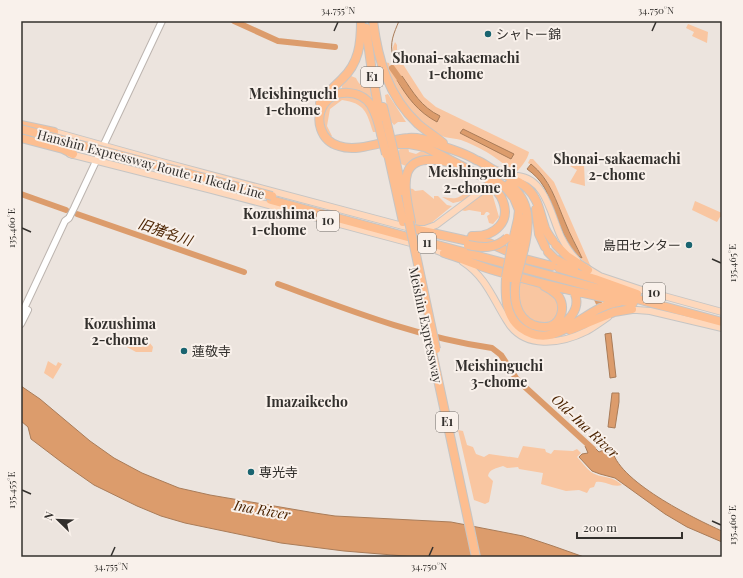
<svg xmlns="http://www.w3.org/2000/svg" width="743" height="578" font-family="'Playfair Display','Noto Sans JP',serif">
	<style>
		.green { fill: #f9c6a1 }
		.water { fill: #dc9c6c; stroke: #a97c59 }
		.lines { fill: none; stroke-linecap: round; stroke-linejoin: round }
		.stream { stroke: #a97c59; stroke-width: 1 }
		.river { stroke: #dc9c6c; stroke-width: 6 }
		.secondary-casing { stroke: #bcb4af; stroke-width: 8 }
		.primary-casing { stroke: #c6c5c4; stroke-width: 8 }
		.highway-casing { stroke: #c6c5c4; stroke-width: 10 }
		.secondary { stroke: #fff; stroke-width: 6 }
		.primary { stroke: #fed8bc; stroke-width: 6 }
		.highway { stroke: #fdbe90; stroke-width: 8 }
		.highway-bridge-casing { stroke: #c6c5c4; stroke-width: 10; stroke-linecap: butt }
		.highway-bridge { stroke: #fdbe90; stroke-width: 8 }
		.ticks { fill: none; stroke: #33302d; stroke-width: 1.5 }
		.poi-dot { fill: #1a6470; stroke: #f9f1eb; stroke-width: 1.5 }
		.labels { text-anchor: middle; stroke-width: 4; stroke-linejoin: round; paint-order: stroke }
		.shield { fill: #f9f1eb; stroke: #6e6a66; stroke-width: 1 }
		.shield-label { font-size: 12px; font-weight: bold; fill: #33302d }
		.poi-label { font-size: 13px; fill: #33302d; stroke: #f9f1eb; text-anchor: start }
		.street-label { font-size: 13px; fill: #33302d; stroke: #f9f1eb }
		.neighbourhood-label { font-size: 14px; font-weight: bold; fill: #33302d; stroke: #f9f1eb }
		.water-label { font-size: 14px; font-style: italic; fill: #4b2300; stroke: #f9f1eb }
		.neatline { fill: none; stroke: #33302d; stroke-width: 1.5 }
		.ticks-label { font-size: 10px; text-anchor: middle; fill: #33302d }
	</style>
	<rect width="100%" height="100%" fill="#ece4de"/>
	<path class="green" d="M688,24L708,32L707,43L692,36L694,32L686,28Z
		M395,42L397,45V49L399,58L424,97L436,107L529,152C528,159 520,169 514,174C501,159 480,147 461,140C453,138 444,138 437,134C422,126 403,106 395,91C391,82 388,72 384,62L389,63L390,67L394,64L393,47Z
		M351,76L356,78C359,85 362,86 370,87L372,99H369C361,90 354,88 342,89C341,83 347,79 351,76Z
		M388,94L406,122H398L394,125L389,119L385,95Z
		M350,96C370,103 371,112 377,132H373C367,113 365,103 342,100L330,109L327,126L332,136L330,138C312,120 328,97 350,96Z
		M408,146L409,152L416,154L423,150L430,153V155C420,156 414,159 406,166L401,164L398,155L400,147Z
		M530,159H533L554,182L591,267L581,259L582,258C577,247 571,236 566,225C557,204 550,174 528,163Z
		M577,159L583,162L584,165L585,186L570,182L577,170L570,166Z
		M478,183L482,184L484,187L466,200L453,203L442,197C446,197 451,199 456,198C462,197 472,187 478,183Z
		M408,188L413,189L415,191L423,190L434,199V196H438L447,205L452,206L430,224L426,226L416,225Z
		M489,190L492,193L499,217L493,224L489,223L487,216L490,214L488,212H486L484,215H481V212L469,210L465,211L461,210L463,207Z
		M695,201L722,213V217H720L717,222L692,210Z
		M519,280C536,285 555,290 560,309C558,313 555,320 551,322C537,332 519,313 518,299C517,293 518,286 519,280Z
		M129,336L145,337L153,347L152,352H136L125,346Z
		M48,361L56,366L58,362L62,364L53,379L44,373Z
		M458,430L463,431L467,445L473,447L476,454L484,457L489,454L518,458L523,446L545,449L546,452L551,454L554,450L573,451L577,449L581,453L577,457C582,462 586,468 591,472C601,479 610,474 622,485C612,488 605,480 596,482L594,487L590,488L587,493L579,490L566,491L541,484L543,473L519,469L518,467L507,468L503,466C497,468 489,469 488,476L493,481L489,502L485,504L474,500Z"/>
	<path class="water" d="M402,76C413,92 421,107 440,116L437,122C418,112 407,97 397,80Z
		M463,129L514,154L511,159L460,133Z
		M531,164C550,179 556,201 565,222C570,235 577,247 582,258C566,253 553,203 544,187C540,180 534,174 527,169Z
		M611,333L616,377L610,378L605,334Z
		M21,386L40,399L90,441L114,458L142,473L179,488L210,495L315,513L335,516L451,522L523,536L553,546L584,557H417L344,551L281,543L185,523L161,516L137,506L94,485L64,464L31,439L28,427L21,421Z
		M612,393H619V402L615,428L608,427Z
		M589,442L599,452L603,450L604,446L612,448C615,480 695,519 722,531V542L687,527L665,514L615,478L600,474L592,471L579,457L582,454L588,453L585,446Z"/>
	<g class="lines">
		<path class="stream" d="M393,56C389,43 394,33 399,21"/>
		<path class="river" d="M234,21L278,41L335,47
			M392,68L404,85
			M21,194L66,210
			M77,214L244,272
			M278,284C349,310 417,337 492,348L501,355L516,378L525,387L593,449
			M594,293L604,314"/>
		<g class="secondary-casing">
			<path id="secondary" d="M21,315L65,221L69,218L74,208L162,21
				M21,324L28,310"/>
		</g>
		<g class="primary-casing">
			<path id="primary" d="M51,131L162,162L414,229H425L436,225L484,189
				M70,154L212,190L433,249L448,255
				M518,176C546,179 551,216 561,237C565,245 570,253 577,260
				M463,262C486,277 493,299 507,321C524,350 561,344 587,331C594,327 601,322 608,317
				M585,267L600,276L642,290L722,312
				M628,310H637L650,311L722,328"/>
		</g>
		<g class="highway-casing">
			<path id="highway" d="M373,21C378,60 388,96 418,124C426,131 435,136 443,143
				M366,28L372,72L380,117
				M320,103C326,93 334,87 342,79C359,63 361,44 361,21
				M383,107L389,132
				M21,125L54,132
				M381,134C379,124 376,114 371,105C360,90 336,88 324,104C314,120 321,141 339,146C359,153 387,139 408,138C420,137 429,141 440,145C452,150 465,153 476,160C482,162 487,166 492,169C504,175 517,179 527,188C539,199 540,214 545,228C547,233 550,237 553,241
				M21,138L63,149L73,154
				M397,144H409L425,147L481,176L499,183L506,188L514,198L519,210L518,219L512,245
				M394,153L402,191
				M388,154L403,222
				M509,184C531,201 530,224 524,249
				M271,200L722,322
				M536,209L539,234L545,247
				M411,222C404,186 395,150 448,162
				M414,229L464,240L489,243L525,259L552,266
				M472,236C495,237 513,221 501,197C498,192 493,187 489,182
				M556,245L567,256L588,270
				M518,247L524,218
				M548,252L555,259L574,269
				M444,253C461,258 478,266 496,271C541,284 587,295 633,303
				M559,268L595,279L637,294
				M506,277C505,295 505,316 521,328C557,354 584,306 619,302
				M516,280C513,297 515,317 533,325C539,327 545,328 551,326C562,321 565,307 559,297C555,292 550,289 544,286
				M553,329C567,324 581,310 575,294
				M570,330L614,312L632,309
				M431,347L476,557"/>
		</g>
		<use href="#secondary" class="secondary"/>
		<use href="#primary" class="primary"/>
		<use href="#highway" class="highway"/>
		<g class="highway-bridge-casing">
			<path id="highway-bridge" d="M21,129L272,196
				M389,132L394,153
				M381,134L386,154
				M409,222L436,349
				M468,245C483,248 495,249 507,238
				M506,277L512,245
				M511,278L518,247
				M516,280L524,249"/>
		</g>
		<use href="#highway-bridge" class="highway-bridge"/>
	</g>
	<path class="ticks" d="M334,31L338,22M652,31L656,22M22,228L31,232M712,259L721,263M22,490L31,494M712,521L721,525M111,556L115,547M429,556L433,547"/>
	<g class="poi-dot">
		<circle cx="488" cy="34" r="4"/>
		<circle cx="689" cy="245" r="4"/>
		<circle cx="184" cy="351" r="4"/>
		<circle cx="251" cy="472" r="4"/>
	</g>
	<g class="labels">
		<g class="shield">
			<rect x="361" y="67" width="22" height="20" rx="3"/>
			<rect x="317" y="211" width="22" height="20" rx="3"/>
			<rect x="418" y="233" width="18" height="20" rx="3"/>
			<rect x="643" y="283" width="22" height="20" rx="3"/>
			<rect x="436" y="412" width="22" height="20" rx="3"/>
		</g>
		<g class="shield-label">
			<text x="372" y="81">E1</text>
			<text x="328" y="225">10</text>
			<text x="427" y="247">11</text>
			<text x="654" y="297">10</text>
			<text x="447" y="426">E1</text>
		</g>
		<g class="poi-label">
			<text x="496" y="39">シャトー錦</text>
			<text x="681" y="250" text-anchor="end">島田センター</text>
			<text x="192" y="356">蓮敬寺</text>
			<text x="259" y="477">専光寺</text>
		</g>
		<g class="street-label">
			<text transform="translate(151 164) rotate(15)" y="5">Hanshin Expressway Route 11 Ikeda Line</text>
			<text transform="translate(426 325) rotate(78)" y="5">Meishin Expressway</text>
		</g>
		<g class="neighbourhood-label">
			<text x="456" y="63">Shonai-sakaemachi<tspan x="456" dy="16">1-chome</tspan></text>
			<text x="293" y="99">Meishinguchi<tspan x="293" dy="16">1-chome</tspan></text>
			<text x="617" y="164">Shonai-sakaemachi<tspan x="617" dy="16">2-chome</tspan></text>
			<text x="472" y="177">Meishinguchi<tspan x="472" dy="16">2-chome</tspan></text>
			<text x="279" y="219">Kozushima<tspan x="279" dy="16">1-chome</tspan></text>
			<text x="120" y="329">Kozushima<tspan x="120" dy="16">2-chome</tspan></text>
			<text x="499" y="371">Meishinguchi<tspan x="499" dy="16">3-chome</tspan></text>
			<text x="307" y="407">Imazaikecho</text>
		</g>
		<g class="water-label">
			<text transform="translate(165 232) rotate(19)" y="5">旧猪名川</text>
			<text transform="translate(585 426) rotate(43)" y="5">Old-Ina River</text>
			<text transform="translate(262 510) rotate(10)" y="5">Ina River</text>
		</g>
	</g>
	<rect width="743" height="578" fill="none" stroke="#f9f1eb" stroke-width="44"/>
	<g transform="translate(58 520) rotate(293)" stroke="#f9f1eb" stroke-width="3" paint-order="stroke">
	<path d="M0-3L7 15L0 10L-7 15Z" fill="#33302d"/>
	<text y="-6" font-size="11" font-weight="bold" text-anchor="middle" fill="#33302d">N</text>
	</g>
	<path d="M577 532v6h105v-6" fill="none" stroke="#33302d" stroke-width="2"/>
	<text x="583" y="532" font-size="12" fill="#33302d" stroke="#f9f1eb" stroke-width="3" paint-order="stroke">200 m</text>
	<rect x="22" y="22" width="699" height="534" class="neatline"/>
	<g class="ticks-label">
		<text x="338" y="14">34.755°N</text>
		<text x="656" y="14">34.750°N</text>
		<text transform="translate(11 228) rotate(-90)" y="4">135.460°E</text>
		<text transform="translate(732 263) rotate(-90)" y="4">135.465°E</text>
		<text transform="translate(11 490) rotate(-90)" y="4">135.455°E</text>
		<text transform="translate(732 525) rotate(-90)" y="4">135.460°E</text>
		<text x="111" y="570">34.755°N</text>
		<text x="429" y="570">34.750°N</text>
	</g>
</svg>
